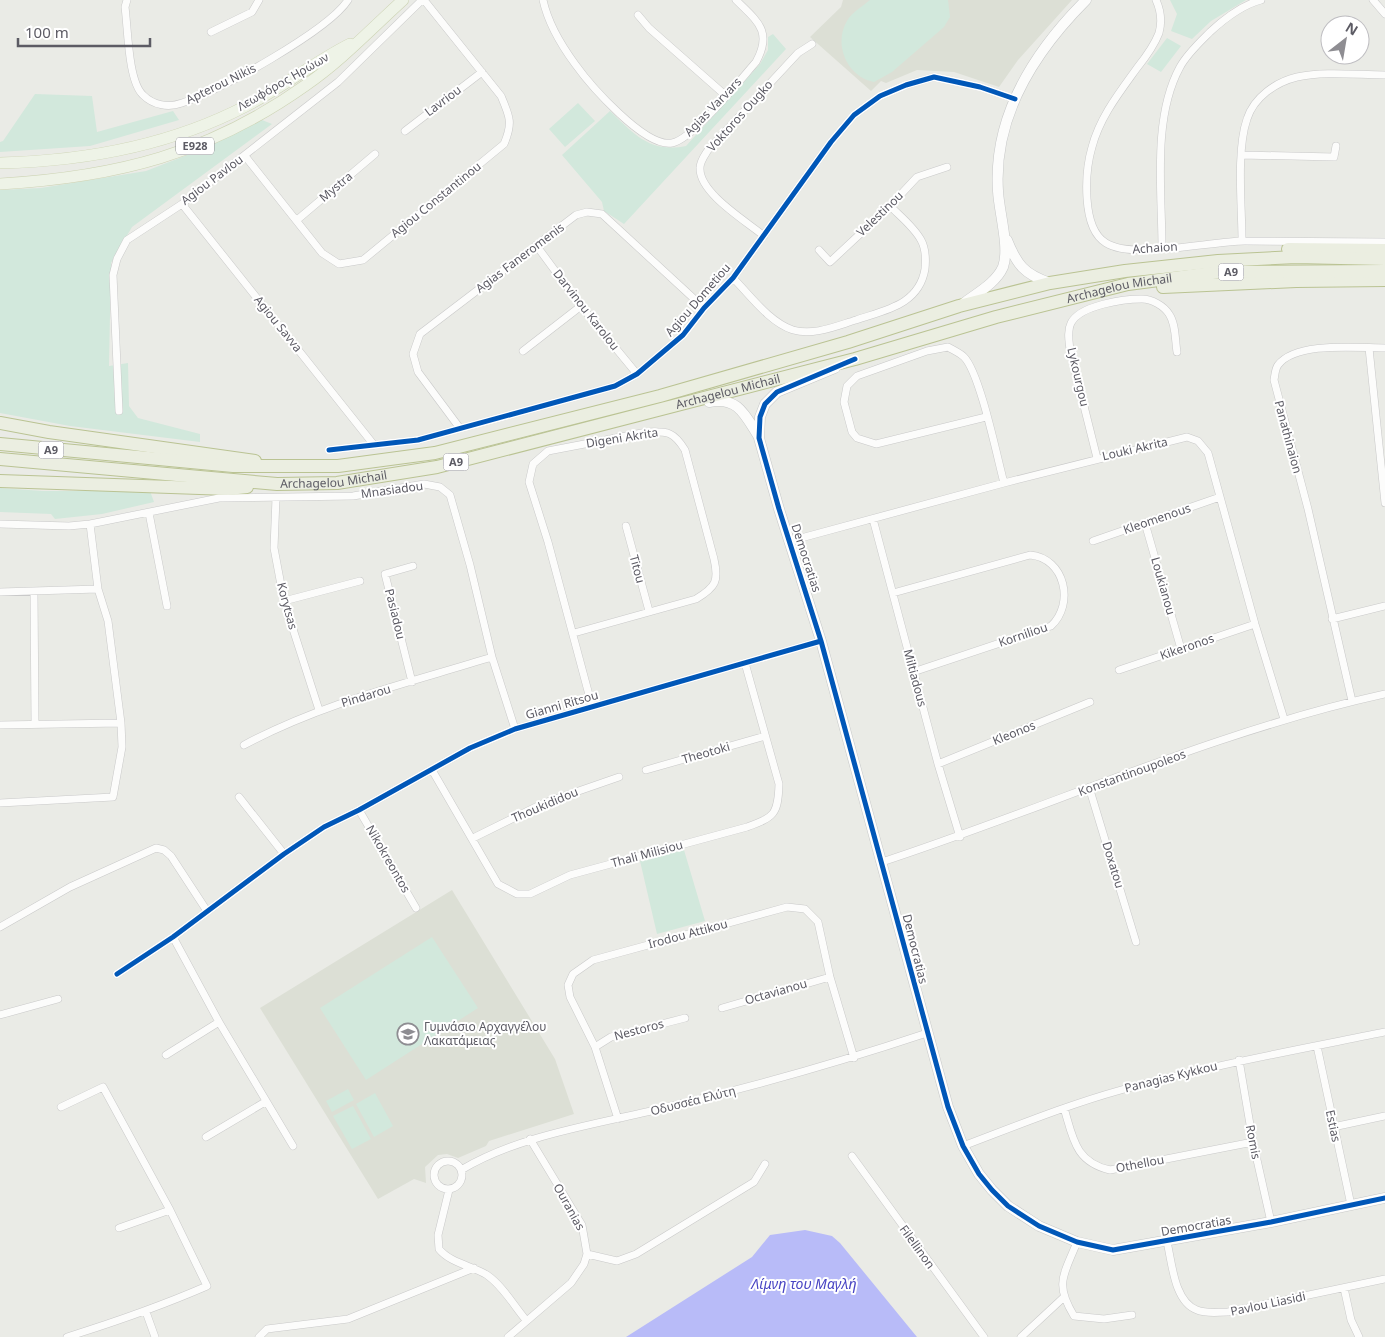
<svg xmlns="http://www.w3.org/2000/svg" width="1385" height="1337" font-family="'Noto Sans',sans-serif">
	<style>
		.education { fill: #dcdfd5 }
		.green { fill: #d2e8dc }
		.water { fill: #b8bbf8 }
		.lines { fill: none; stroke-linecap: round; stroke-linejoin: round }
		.street-casing { stroke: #c9c9c9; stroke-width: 8 }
		.secondary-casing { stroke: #c7c8c8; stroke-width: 11 }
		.primary-casing { stroke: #ccd3b3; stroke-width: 12 }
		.highway-casing { stroke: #bac393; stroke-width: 14 }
		.street { stroke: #fcfcfb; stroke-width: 7 }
		.secondary { stroke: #fcfcfb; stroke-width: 10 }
		.primary { stroke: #eef3e7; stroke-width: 11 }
		.highway { stroke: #ebeee1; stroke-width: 12 }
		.cycleway-casing { stroke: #fff; stroke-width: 8 }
		.cycleway { stroke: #0057b8; stroke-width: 5 }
		.labels { text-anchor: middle; stroke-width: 4; stroke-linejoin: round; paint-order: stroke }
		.shield { fill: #fff; stroke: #8d8c92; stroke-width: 1 }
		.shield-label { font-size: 11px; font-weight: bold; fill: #5c5b64 }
		.street-label { font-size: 12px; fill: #5c5b64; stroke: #fff }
		.poi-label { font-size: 12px; fill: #5c5b64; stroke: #fff; text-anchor: start }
		.water-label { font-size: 14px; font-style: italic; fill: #4844c3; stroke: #fff }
	</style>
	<rect width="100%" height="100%" fill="#eaebe6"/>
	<path class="education" d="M843,0H1072L1018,60L999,87L954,72L917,70L886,83L881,81L871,91L810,37L841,7Z
		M452,890L555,1059L574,1114L489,1141L486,1146L458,1158L447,1154L438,1155L425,1167L426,1183L414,1179L378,1199L260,1008Z"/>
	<path class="green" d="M870,0H948L950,17L944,27L892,72L874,82C847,77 833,44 847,21C851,13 863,6 870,0Z
		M1170,0H1246L1211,21L1192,39L1171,31L1177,14Z
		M773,34L786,49L624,224L604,211L602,202L562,155L610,111C635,135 650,153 686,146L760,64L768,50V37Z
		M1167,38L1181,46L1161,72L1147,64Z
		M35,94L92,96L97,132L173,111L179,120L90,146L0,152V142L3,141Z
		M578,103L595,121L565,147L549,129Z
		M262,120L272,124L132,227L111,263L109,366L128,363L129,406L138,418L200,434V442L70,426L0,413V190L41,188L146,171L200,150Z
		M0,488L43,491H150L154,502L102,514L55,519L51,514L0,512Z
		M684,850L705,921L657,934L640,861Z
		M432,937L478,1008L366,1080L320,1008Z
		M348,1089L354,1100L332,1112L326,1101Z
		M375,1093L393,1126L374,1137L356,1104Z
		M353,1106L371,1139L352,1149L333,1116Z"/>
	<path class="water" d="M805,1230L832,1236L840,1243L917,1337H626L752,1257L770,1235Z"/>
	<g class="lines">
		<g class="street-casing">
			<path id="street" d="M127,0L125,7C128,29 128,81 143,95C153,105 168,108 182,103C218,92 329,30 348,0
				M543,0C548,23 561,45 575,64C590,85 645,148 672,143C693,139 740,80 756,62C773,31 757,21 736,0
				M1156,0C1161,11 1162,22 1159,33C1154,46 1145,58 1137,68C1119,93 1100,117 1092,147C1085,171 1081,228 1106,243C1133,260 1211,241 1245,241C1291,241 1338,242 1385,242
				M1373,0L1385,14
				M638,15L649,28L725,95
				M211,32L252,12L259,0
				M405,131L482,72
				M1242,155L1334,157L1336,146
				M245,156L322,253L339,264L363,260L504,144C513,123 510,117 501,96L424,0
				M182,204L374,445
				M297,220L375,154
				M764,236C746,221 699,193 700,168C700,161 705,155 708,150L798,53L812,44
				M1242,241C1242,207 1236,151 1247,119C1254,97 1276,82 1297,77C1325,71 1357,75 1385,75
				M536,245L581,306L637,374
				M1162,248C1162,192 1152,118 1180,67C1187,54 1199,43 1210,32C1224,19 1242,5 1261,0
				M819,250L830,262L890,206L917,177L947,167
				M733,278C750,295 769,322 793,330C814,336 836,326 856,320C885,310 919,305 925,269C926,259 926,249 921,240C914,227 900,216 890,206
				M1369,348L1385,503
				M523,351L581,306
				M119,411L113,275L117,259L127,240L182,204L338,82L422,0
				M986,417L876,444L857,438L852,432L844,402L847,386L857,376L927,351L948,347C953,350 960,353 964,357C980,373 997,457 1004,483
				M459,427L418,372L413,354L420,334L576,215L587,212L602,214L704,308
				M329,450L418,440L615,386L637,374L683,335L704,308L733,278L831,142L854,115L880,96L906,85L934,77L980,87L1015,99
				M1097,458L1070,350C1069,341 1067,331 1071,323C1080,305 1124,299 1142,299C1152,299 1164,306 1169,314C1176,324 1175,340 1177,352
				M276,498L274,548L284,601L319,710
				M149,513L167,606
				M873,519L938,764L960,837
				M1145,523L1181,649
				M0,524L69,526L90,524L219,498L353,496L424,484L440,487L450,495L470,565L492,657L515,729
				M626,526L649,611
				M790,541L1004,483L1187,437L1198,441L1208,453L1255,624L1284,719
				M1093,541L1220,497
				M0,592L98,589
				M34,592L35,724
				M893,593L1030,555C1065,558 1075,604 1051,626L913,672
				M284,601L360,581
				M1332,619L1385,606
				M574,633L696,599C716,587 719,581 714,559L685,450C674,432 668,431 647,432L548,451L533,464L529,482L548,542L592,706
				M1119,670L1255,624
				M412,682L385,574L413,566
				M1352,701L1308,509L1274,380C1275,375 1275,369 1278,365C1296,341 1358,348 1385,348
				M0,725L121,723
				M244,745C322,703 408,683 492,657
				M938,764L1090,702
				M432,770L498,884L517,894H530L570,875L747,827C774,817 778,815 779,784L745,663
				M646,770L765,736
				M1089,787L1136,942
				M239,797L284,854
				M0,803L113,797L122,747L121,723L108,621L98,589L90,524
				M359,810L416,908
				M473,838L544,803L619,777
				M882,862C1050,807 1212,732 1385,694
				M0,927L70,887L156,848L164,850L171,856L207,911
				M173,937L219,1022L293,1146
				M117,974L173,937L284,854L324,827L359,810L470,748L515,729L821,641
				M722,1008L830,977
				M0,1015L58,999
				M1317,1046L1351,1205
				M595,1047L611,1037L685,1018
				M166,1055L219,1022
				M1239,1060L1253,1142L1271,1222
				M61,1107L103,1087L170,1210L207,1286C161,1306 115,1322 67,1337
				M1064,1108C1073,1138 1075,1162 1110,1170L1253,1142
				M618,1119L595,1047L570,997L568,985L573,974L593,960L787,907L805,909L818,922L830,977L854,1058
				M1333,1127L1385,1116
				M206,1137L265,1102
				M963,1146C1016,1126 1067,1105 1121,1090C1208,1066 1297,1050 1385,1032
				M852,1156L984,1337
				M434 1175a14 14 0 1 1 28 0a14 14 0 1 1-28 0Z
				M461,1170C522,1134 595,1125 663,1108C752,1087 840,1062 927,1033
				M449,1190L438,1235L439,1249C450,1263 473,1266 487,1275C503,1286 514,1306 526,1320
				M119,1228L170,1210
				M1077,1242C1064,1275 1054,1283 1074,1316L1104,1319L1132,1315
				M1167,1242C1172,1262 1174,1302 1197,1310C1207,1314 1217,1312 1228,1312L1385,1279
				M587,1254L617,1261L636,1254L754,1182L765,1164
				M1344,1288L1351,1320L1359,1337
				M146,1312L155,1337
				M259,1337L267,1329L348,1319L474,1268
				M508,1337L571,1283L584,1264L587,1254L582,1225L530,1139
				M1021,1337L1063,1298"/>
		</g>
		<g class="secondary-casing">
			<path id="secondary" d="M1007,240C1017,265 1024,274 1050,283
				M964,303C977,293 996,283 1003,267C1010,248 999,212 998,191C993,116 1035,51 1086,0
				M835,368L777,392L765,404L760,417L759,438L779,509L821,641L948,1107L963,1146L979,1174L992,1190L1008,1206L1039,1226L1077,1242L1113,1250L1271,1222L1385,1198
				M709,402C738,396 745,415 759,437"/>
		</g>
		<g class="primary-casing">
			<path id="primary" d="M0,163C83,161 171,145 246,106C282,88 314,62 350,44
				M0,184C117,177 209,154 306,85C341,61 371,29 403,0"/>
		</g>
		<g class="highway-casing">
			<g id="highway">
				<path d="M1288,249L1385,250"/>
				<path d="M1163,287L1296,281L1385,280"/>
				<path d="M0,423L49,432L255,461"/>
				<path d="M0,444L233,466H338L390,459L435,453L660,396L848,342L959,306L1050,283L1125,271L1218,261L1296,257L1385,259"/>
				<path id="s1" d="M0,459L277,484L337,483L437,467L855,359L996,317L1128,284L1220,272L1385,271"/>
				<path d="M0,481L228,489L247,487"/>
			</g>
		</g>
		<use href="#street" class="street"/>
		<use href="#secondary" class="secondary"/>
		<use href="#primary" class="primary"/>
		<use href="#highway" class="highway"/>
		<g class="cycleway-casing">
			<path id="cycleway" d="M855,359L777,392L765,404L760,417L759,438L779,509L821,641L948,1107L963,1146L979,1174L992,1190L1008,1206L1039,1226L1077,1242L1113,1250L1271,1222L1385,1198
				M329,450L418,440L615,386L637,374L683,335L704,308L733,278L831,142L854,115L880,96L906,85L934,77L980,87L1015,99
				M117,974L173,937L284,854L324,827L359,810L470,748L515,729L821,641"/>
		</g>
		<use href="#cycleway" class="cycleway"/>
	</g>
	<defs>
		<g id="school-ring" transform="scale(1.125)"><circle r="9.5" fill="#fff" stroke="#8e8d92" stroke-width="1.5"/><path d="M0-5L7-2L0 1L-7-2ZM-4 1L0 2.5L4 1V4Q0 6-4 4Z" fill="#8e8d92"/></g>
	</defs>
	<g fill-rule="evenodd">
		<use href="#school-ring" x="408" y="1034"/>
	</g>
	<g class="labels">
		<g class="shield">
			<rect x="176" y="137.5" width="38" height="17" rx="4"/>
			<rect x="1218.5" y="263.5" width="25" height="17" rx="4"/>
			<rect x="38.5" y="441.5" width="25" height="17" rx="4"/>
			<rect x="443.5" y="453.5" width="25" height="17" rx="4"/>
		</g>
		<g class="shield-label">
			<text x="195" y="150">E928</text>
			<text x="1231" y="276">A9</text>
			<text x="51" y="454">A9</text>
			<text x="456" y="466">A9</text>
		</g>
		<g class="street-label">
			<text transform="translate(283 82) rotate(-30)" y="4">Λεωφόρος Ηρώων</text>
			<text transform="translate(221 84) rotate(-26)" y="4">Apterou Nikis</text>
			<text transform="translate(443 101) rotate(-37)" y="4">Lavriou</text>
			<text transform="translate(713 107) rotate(-46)" y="4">Agias Varvars</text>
			<text transform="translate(740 116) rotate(-48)" y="4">Voktoros Ougko</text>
			<text transform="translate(212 180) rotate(-37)" y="4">Agiou Pavlou</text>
			<text transform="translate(336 187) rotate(-40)" y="4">Mystra</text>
			<text transform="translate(436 200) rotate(-39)" y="4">Agiou Constantinou</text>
			<text transform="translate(880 214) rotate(-44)" y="4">Velestinou</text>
			<text transform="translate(1155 248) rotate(-4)" y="4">Achaion</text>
			<text transform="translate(520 258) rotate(-37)" y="4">Agias Faneromenis</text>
			<text dy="4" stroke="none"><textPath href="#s1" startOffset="1145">Archagelou Michail</textPath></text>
			<text transform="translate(698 300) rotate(-49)" y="4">Agiou Dometiou</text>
			<text transform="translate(586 310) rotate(52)" y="4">Darvinou Karolou</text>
			<text transform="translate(278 324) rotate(51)" y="4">Agiou Savva</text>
			<text transform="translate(1078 377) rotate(77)" y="4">Lykourgou</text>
			<text dy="4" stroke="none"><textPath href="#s1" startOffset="740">Archagelou Michail</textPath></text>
			<text transform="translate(1288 437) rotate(75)" y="4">Panathinaion</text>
			<text transform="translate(622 438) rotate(-9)" y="4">Digeni Akrita</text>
			<text transform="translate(1135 449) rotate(-13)" y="4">Louki Akrita</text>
			<text dy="4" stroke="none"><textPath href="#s1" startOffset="335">Archagelou Michail</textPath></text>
			<text transform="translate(392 490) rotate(-8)" y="4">Mnasiadou</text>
			<text transform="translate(1157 519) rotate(-19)" y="4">Kleomenous</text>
			<text transform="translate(806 558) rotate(72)" y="4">Democratias</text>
			<text transform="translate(637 569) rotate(75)" y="4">Titou</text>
			<text transform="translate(1163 586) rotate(74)" y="4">Loukianou</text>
			<text transform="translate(287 606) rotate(75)" y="4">Korytsas</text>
			<text transform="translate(395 614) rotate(76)" y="4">Pasiadou</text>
			<text transform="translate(1023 635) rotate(-19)" y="4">Korniliou</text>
			<text transform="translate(1187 647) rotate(-19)" y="4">Kikeronos</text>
			<text transform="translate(915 678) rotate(75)" y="4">Miltiadous</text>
			<text transform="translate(366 696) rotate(-17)" y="4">Pindarou</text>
			<text transform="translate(562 705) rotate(-16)" y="4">Gianni Ritsou</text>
			<text transform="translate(1014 733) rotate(-22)" y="4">Kleonos</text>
			<text transform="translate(706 753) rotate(-16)" y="4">Theotoki</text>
			<text transform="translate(1132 773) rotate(-20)" y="4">Konstantinoupoleos</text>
			<text transform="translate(545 805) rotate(-23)" y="4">Thoukididou</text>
			<text transform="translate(647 854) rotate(-15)" y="4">Thali Milisiou</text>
			<text transform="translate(388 859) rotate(60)" y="4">Nikokreontos</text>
			<text transform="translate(1113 865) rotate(73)" y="4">Doxatou</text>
			<text transform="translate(688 934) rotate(-15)" y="4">Irodou Attikou</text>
			<text transform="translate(915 949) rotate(76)" y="4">Democratias</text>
			<text transform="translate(776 992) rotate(-16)" y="4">Octavianou</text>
			<text transform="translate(639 1030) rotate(-15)" y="4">Nestoros</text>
			<text transform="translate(1171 1077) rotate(-14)" y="4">Panagias Kykkou</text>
			<text transform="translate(693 1101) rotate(-14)" y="4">Οδυσσέα Ελύτη</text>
			<text transform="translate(1333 1126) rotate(78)" y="4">Estias</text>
			<text transform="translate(1253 1142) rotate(79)" y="4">Romis</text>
			<text transform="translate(1140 1164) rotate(-11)" y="4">Othellou</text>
			<text transform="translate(569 1207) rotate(61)" y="4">Ouranias</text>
			<text transform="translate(1196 1226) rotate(-10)" y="4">Democratias</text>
			<text transform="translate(917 1247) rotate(54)" y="4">Filellinon</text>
			<text transform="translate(1268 1304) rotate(-12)" y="4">Pavlou Liasidi</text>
		</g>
		<g class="poi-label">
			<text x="424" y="1031">Γυμνάσιο Αρχαγγέλου<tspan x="424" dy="14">Λακατάμειας</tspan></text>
		</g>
		<g class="water-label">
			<text x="804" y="1289">Λίμνη του Μαγλή</text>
		</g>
	</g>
	<g transform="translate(1345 40) rotate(31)"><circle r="24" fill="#ffffff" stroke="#bebdc1"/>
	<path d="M0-4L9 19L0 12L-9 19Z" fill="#8e8d92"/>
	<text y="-8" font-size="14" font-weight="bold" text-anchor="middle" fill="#5c5b64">N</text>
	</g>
	<path d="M18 38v8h132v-8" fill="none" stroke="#5c5b64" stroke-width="2.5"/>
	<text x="25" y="38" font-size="15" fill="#5c5b64" stroke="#ffffff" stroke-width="4" paint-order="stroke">100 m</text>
</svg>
